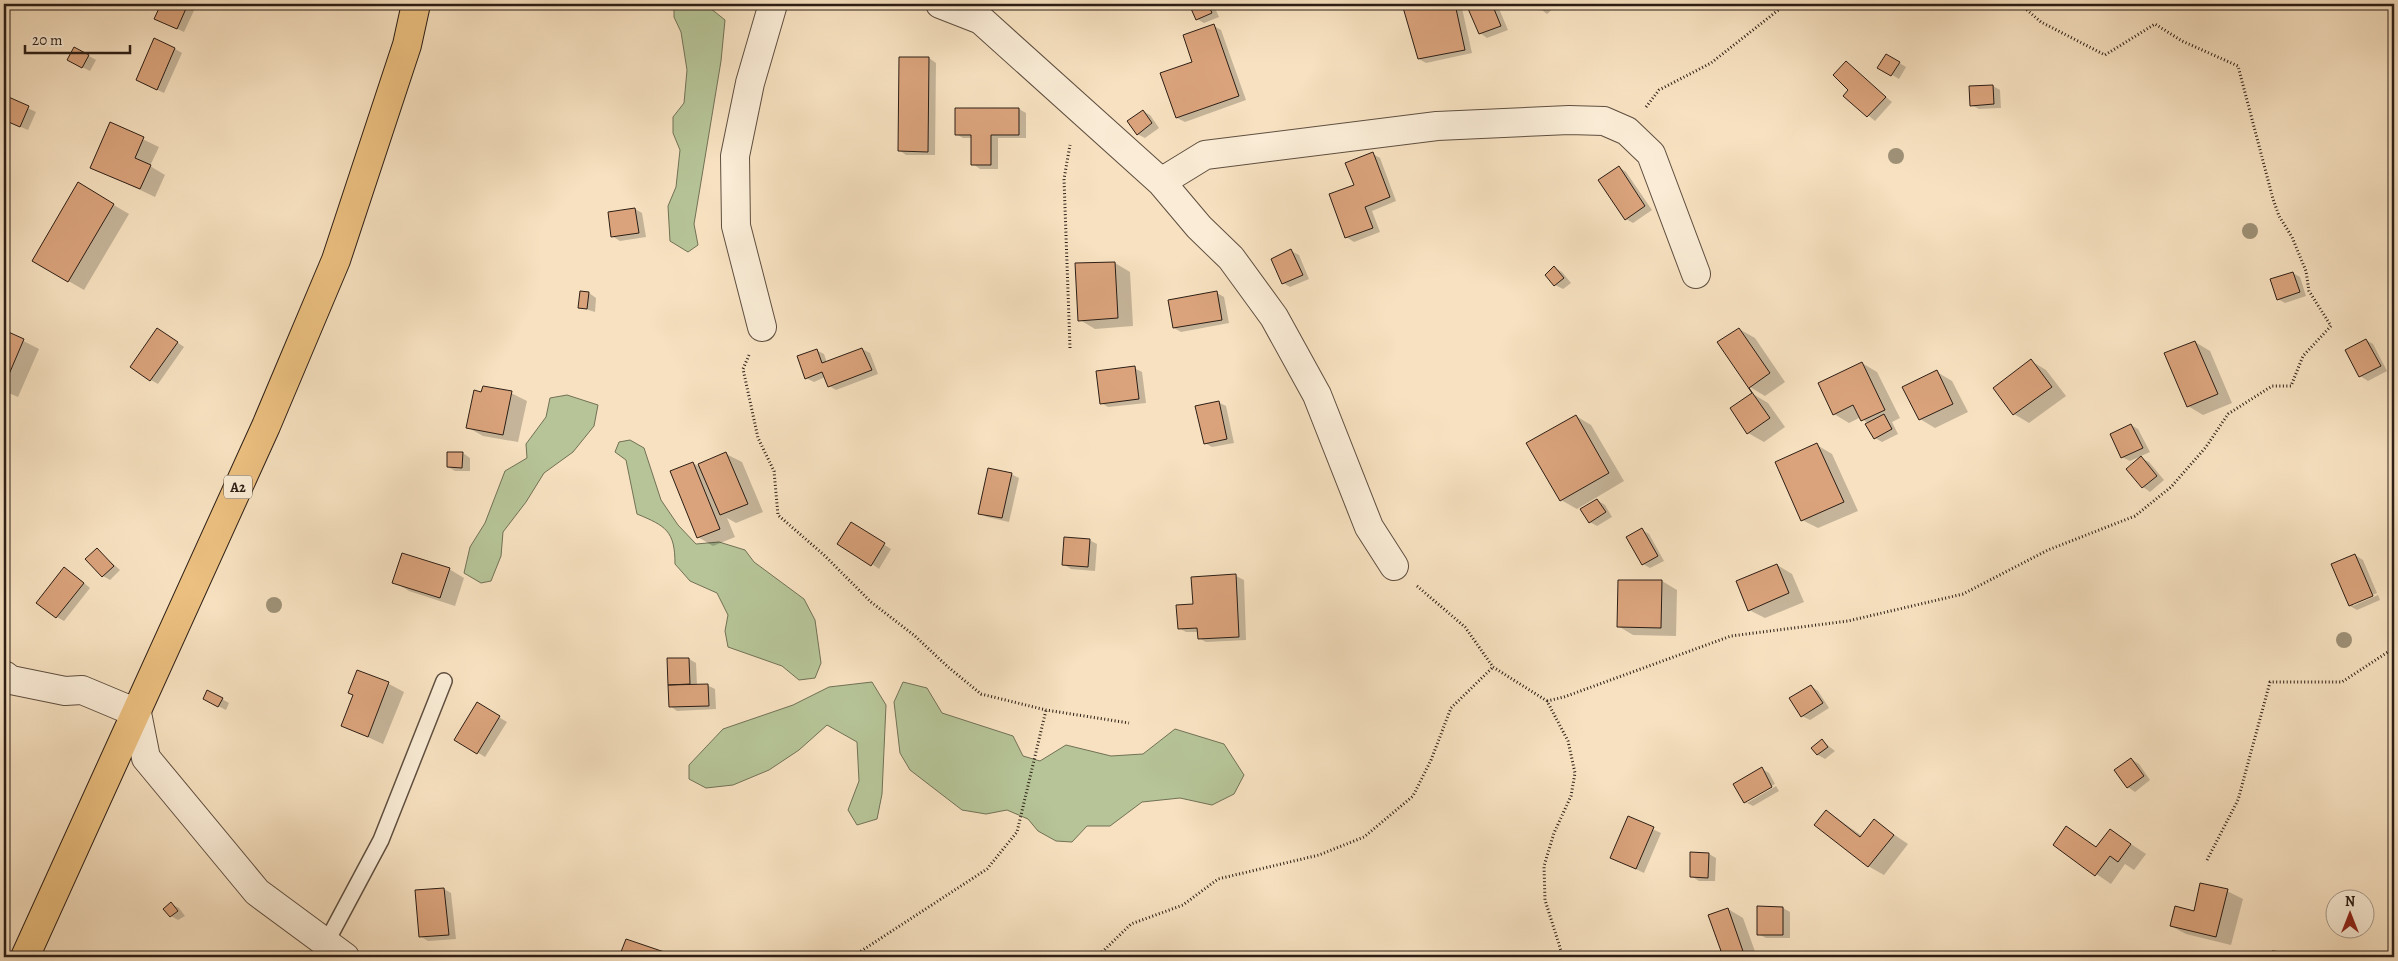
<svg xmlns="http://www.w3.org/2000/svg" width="2398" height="961" font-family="Alegreya,serif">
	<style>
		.green { fill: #b6c497; stroke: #717156 }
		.shadow { fill: #0003 }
		.building { fill: #daa37c; stroke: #2c1e15 }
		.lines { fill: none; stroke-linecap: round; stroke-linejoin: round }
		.lane-casing { stroke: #5f4f40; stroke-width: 18 }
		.street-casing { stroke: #5f4f40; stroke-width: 30 }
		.primary-casing { stroke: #2c1e15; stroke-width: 30 }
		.path { stroke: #2c1e15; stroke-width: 3; stroke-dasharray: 1 2.5; stroke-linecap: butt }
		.lane { stroke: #faecd6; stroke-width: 15 }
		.street { stroke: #faecd6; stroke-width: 28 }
		.primary { stroke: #ecc080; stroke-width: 28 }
		.tree { fill: #9e9177 }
		.labels { text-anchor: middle; stroke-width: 4; stroke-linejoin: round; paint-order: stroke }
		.shield { fill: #faecd6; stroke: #6a5c4f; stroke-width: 1 }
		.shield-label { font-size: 14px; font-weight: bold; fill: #2c1e15 }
	</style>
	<rect width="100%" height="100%" fill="#f7e1c0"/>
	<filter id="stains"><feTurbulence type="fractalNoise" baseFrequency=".004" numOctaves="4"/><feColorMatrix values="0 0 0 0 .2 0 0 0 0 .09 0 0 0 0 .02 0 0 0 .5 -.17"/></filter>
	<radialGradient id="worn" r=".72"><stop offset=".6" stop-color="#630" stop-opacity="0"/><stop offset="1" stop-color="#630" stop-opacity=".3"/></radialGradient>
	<path class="green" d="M674,4H705L725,20L721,61L694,224L698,245L688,252L670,241L668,206L676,187L680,150L673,133V117L684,103L687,70L681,32L674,17Z
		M567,395L598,405L594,426L573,452L544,473L526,502L503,532L501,556L491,581L481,583L464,573L470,547L485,523L505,471L527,458L526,444L546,417L550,398Z
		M630,440L644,448L661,500L678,525L696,544L719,542L745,550L754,562L804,599L815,620L821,663L815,678L799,680L782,666L728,647L725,631L728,615L717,593L690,581L675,564C675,531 666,526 637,514L626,460L615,452L619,442Z
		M872,682L886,705L882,794L877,819L857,825L848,810L859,781L857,742L827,725L799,750L769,770L733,785L706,788L689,779V765L723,729L793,705L829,687Z
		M903,682L927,688L942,713L1013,736L1023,756L1040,761L1066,745L1111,756L1143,754L1175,729L1224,744L1244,775L1234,794L1212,805L1180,798L1142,802L1110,826H1087L1072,842L1056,841L1038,831L1028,819L1007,810L986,814L962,810L910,770L900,753L894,702Z"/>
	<path class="shadow" d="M163,4H197L184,32L156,19Z
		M1190,4H1213L1219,17L1204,23L1197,19Z
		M1404,4H1461L1472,53L1426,63L1419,59Z
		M1468,4H1497L1508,30L1487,38L1480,33Z
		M1534,4H1558L1547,14Z
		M1214,26L1221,30L1246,100L1185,122L1177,118L1162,74L1194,63Z
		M75,48L96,60L90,71L76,64Z
		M175,49L182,53L164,93L145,84Z
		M1886,55L1906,67L1899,79L1879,67Z
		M929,58L936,63L935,155H906L899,150Z
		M1846,63L1892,102L1875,121L1845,96L1850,90Z
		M1993,86L2000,90L2001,108L1979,109L1971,105Z
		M4,97L36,112L28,130L4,120Z
		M1019,109L1026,113V138H998V169H980L973,164V138H963L956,134Z
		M1143,111L1150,115L1159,128L1145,138L1137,134Z
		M111,124L159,147L150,166L165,175L155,197L92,167Z
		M1373,154L1380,158L1396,201L1372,211L1380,232L1354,242L1346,237L1356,185Z
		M1619,167L1626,172L1652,210L1633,223L1626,219Z
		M78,184L129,214L84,290L34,261Z
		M635,209L642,213L646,237L620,241L612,236Z
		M1291,251L1299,255L1309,279L1290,287L1283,283Z
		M1115,263L1130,272L1133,326L1095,329L1080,320Z
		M1555,268L1562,272L1571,283L1563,289L1555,285L1546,275Z
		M2293,273L2300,277L2306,296L2285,303L2278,299Z
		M581,292L589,293L596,298L595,312L579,307Z
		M1217,293L1224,297L1229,323L1181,332L1174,328Z
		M1739,329L1755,338L1785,382L1765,396L1750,387Z
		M4,331L39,349L18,397L4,391Z
		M165,334L184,347L158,384L151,380Z
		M2366,340L2373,344L2387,371L2368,381L2360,376L2347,350Z
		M2195,342L2210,351L2232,403L2203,415L2188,406Z
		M862,349L870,353L878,374L836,390L829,386L825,377L814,382L806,378L816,350L824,354L827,363Z
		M2031,361L2046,370L2066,396L2029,423L2014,414Z
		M1862,363L1877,372L1900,418L1892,422L1898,434L1882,442L1875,438L1868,424L1861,417L1849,423L1834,414Z
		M1134,368L1142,372L1146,403L1108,407L1101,403Z
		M1937,372L1952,381L1968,412L1935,428L1920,419Z
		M482,393H511L527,401L518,442L483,436L467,427Z
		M1753,394L1768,403L1785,427L1764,442L1748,433L1731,409Z
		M1218,402L1226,406L1234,443L1212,447L1205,443Z
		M1576,416L1591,425L1624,481L1577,509L1561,500Z
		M2131,425L2138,429L2150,452L2130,461L2122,457Z
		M1817,445L1832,454L1858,511L1818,528L1802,520Z
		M463,453L470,458V471H455L448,467Z
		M726,454L742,462L763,512L736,523L727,518L735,537L713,546L698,537L693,463L698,466Z
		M2141,458L2149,462L2164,480L2150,492L2143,487Z
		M1011,474L1019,478L1009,522L987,517L980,513Z
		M1597,500L1605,505L1612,517L1597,526L1590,522Z
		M851,524L891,549L879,569L872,564Z
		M1642,530L1649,534L1664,561L1650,568L1643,564Z
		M1089,540L1097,544L1095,571L1071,569L1063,564Z
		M97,550L120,570L110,580L103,576Z
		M2355,555L2363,560L2377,593L2353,603V606L2378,595L2380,600L2357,610L2350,606Z
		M1777,565L1792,574L1804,602L1765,618L1749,610Z
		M449,569L464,578L455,606L409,591L394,582Z
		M72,573L90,588L64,621L57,617Z
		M1236,576L1244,580L1246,640L1206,642L1199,638L1198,632H1186L1179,628L1194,605L1192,578Z
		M1662,581L1677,590L1676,636L1633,635L1618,626Z
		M689,659L696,663L697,685H707L715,689L716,709L677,711L670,706L669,660Z
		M358,672L389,684L404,692L383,744L343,726L355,695Z
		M1811,686L1818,691L1829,708L1810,720L1802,716Z
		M222,699L229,703L226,710L212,703Z
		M477,704L507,722L485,757L456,739Z
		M1822,741L1835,751L1825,759L1818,755Z
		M2131,759L2139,764L2150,780L2135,792L2128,787Z
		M1762,769L1769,773L1775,784L1747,800V803L1776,786L1779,791L1753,806L1745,802Z
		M1827,811L1862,836L1874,821L1908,844L1884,875L1868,866Z
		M1628,818L1661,833L1644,873L1612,858Z
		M2067,828L2097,848L2110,830L2146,854L2134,870L2125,864L2111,884L2054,845Z
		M1709,854L1716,858L1715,881H1699L1691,876Z
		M444,889L451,893L456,939L428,941L420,936Z
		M2227,891L2243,899L2231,945L2186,934L2171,926Z
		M171,904L179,908L185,916L178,920L171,916Z
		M1783,908L1790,912V938H1766L1758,934Z
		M1728,909L1743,918L1757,957H1708L1723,952Z
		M627,941L675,957H621Z
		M2273,953L2294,954L2299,957H2272Z"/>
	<path class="building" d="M161,4H188L177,29L154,19Z
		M1189,4H1208L1212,13L1196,20Z
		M1402,4H1455L1465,50L1418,59Z
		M1466,4H1492L1501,26L1479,34Z
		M1533,4H1546L1539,10Z
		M1214,24L1239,96L1176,118L1160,73L1192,62L1183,35Z
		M154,38L175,48L157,90L136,80Z
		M74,47L89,55L82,68L67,60Z
		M1886,54L1900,62L1891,76L1877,68Z
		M899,57H929L928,152L898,151Z
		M1846,61L1886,97L1867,117L1843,96L1848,90L1833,75Z
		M1993,85L1994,104L1970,106L1969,86Z
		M4,95L29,106L20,127L4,120Z
		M955,108H1019V135H991V165H971V135H955Z
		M1143,110L1152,123L1137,135L1127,121Z
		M110,122L144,137L135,158L151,165L140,189L90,168Z
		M1373,152L1390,197L1365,207L1373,228L1345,238L1329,194L1354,185L1345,163Z
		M1619,166L1645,206L1625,220L1598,180Z
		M78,182L114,204L68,282L32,261Z
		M635,208L639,233L611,237L608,212Z
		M1291,249L1303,275L1282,284L1271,259Z
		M1115,262L1118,318L1078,321L1075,263Z
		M1554,266L1564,278L1554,286L1545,275Z
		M2293,272L2300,292L2277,300L2270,279Z
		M580,291L589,292L587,309L578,308Z
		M1217,291L1222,320L1173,328L1168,300Z
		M157,328L178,342L150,381L130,367Z
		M1739,328L1770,373L1749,388L1770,418L1747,434L1730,408L1752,393L1717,342Z
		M4,330L24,339L4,386Z
		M2366,339L2381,366L2359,377L2345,350Z
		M2195,341L2218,394L2187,407L2164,353Z
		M862,348L872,370L828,387L822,372L805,379L797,356L817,349L822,363Z
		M2031,359L2052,387L2013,415L1993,388Z
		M1862,362L1885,410L1861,421L1853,405L1833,415L1818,383Z
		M1135,366L1139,399L1100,404L1096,371Z
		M1937,370L1953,404L1919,420L1902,387Z
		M483,386L512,391L503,435L466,428L474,390L481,392Z
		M1219,401L1227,439L1204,444L1195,406Z
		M1884,414L1892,429L1874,439L1865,424Z
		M1576,415L1609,473L1560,501L1526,443Z
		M2131,424L2143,448L2121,458L2110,434Z
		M1817,443L1844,502L1801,521L1775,462Z
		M447,452H463L462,468L447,467Z
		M726,452L748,504L720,515L698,464Z
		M2141,456L2157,476L2142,488L2126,469Z
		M693,462L720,529L697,538L670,471Z
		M988,468L1012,473L1002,518L978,514Z
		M1597,499L1606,512L1589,523L1580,509Z
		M851,522L885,543L871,566L837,544Z
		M1642,528L1658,556L1642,565L1626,537Z
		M1064,537L1090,539L1088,567L1062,565Z
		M97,548L114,566L102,577L85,559Z
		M402,553L450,568L440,598L392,583Z
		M2355,554L2373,596L2349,606L2331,564Z
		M1777,564L1789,593L1748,611L1736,581Z
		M64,567L84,583L56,618L36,603Z
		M1236,574L1239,637L1198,639L1197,628L1178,629L1176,605L1193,604L1191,577Z
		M1618,580H1662L1661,628L1617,627Z
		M667,658H689L690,684L668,685Z
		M357,670L389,682L368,737L341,726L353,695L348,693Z
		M708,684L709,706L669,707L668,685Z
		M1811,685L1823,703L1801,717L1789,698Z
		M207,690L223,698L218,707L203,699Z
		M477,702L500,716L477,754L454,740Z
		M1822,739L1828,747L1817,755L1811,748Z
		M2131,758L2144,776L2127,788L2114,770Z
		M1762,767L1772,787L1744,803L1733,784Z
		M1826,810L1860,837L1874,819L1894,835L1868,867L1814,825Z
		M1628,816L1654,827L1636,869L1610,858Z
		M2066,826L2096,847L2110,829L2131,844L2118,862L2110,856L2095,876L2053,845Z
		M1690,852L1709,853L1708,878L1690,877Z
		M2200,883L2228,889L2216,937L2170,926L2175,906L2194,911Z
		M444,888L449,935L419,937L415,890Z
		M171,902L178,911L170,917L163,909Z
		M1757,906L1783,907V935H1757Z
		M1728,908L1745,957H1704L1721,951L1708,915Z
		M626,939L679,957H619Z
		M2272,951L2294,953V957H2271Z
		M1897,954H1922V957H1897Z"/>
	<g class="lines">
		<g class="lane-casing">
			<path id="lane" d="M326,943L381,840L444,681"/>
		</g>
		<g class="street-casing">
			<path id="street" d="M940,4L981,20L1161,182L1205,155L1437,126L1569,120L1604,121L1627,131L1651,154L1696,274
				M1161,182L1199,227L1231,258L1274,317L1317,395L1369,527L1394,566
				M762,327L736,226L735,156L750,83L773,4
				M4,675L11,680L65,691L82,690L137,713L146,758L257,892L345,957"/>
		</g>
		<g class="primary-casing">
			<path id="primary" d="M25,957L266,426L336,260L407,45L416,4"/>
		</g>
		<path class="path" d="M1646,107L1659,90L1711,63L1786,4
			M1070,348L1064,179L1070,145
			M749,355L743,369L758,438L774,471L778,515L824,555L871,602L915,636L948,667L981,694L1046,710L1129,723
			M1417,586L1465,627L1493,667L1547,701L1568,741L1575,773L1571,796L1554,833L1544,866L1545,900L1563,957
			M1547,701L1564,697L1731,636L1848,621L1963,594L2048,550L2135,516L2171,487L2206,447L2228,414L2272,386H2291L2303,356L2331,326L2309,291L2306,271L2292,237L2279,216L2273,199L2238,66L2182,41L2155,24L2105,55L2041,22L2020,4
			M2207,860L2238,800L2270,682H2342L2394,648
			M852,957L987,869L1017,832L1046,710
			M1097,957L1131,924L1183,905L1218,879L1319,855L1364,837L1413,796L1431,760L1451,708L1493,667"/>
		<use href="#lane" class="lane"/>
		<use href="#street" class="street"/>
		<use href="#primary" class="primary"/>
	</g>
	<g class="tree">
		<circle cx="1896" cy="156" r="8"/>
		<circle cx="2250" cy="231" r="8"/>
		<circle cx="274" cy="605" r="8"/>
		<circle cx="2344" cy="640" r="8"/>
	</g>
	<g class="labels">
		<rect class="shield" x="224" y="475.5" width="28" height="23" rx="4"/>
		<g class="shield-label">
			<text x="238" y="492">A2</text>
		</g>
	</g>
	<rect width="2398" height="961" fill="none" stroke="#f7e1c0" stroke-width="20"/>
	<rect x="5" y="5" width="2388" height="951" fill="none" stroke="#2c1e15" stroke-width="2.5"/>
	<rect x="10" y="10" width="2378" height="941" fill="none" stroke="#2c1e15"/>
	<g transform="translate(2350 914)"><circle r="24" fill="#faecd6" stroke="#a89a89"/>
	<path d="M0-4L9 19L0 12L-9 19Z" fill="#8f2418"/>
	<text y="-8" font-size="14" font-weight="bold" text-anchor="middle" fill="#2c1e15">N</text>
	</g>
	<path d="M25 45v8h105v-8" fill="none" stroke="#2c1e15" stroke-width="2.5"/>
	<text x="32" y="45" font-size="15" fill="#2c1e15" stroke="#faecd6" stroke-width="4" paint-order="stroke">20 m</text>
	<rect width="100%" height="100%" filter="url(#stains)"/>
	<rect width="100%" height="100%" fill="url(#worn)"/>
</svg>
